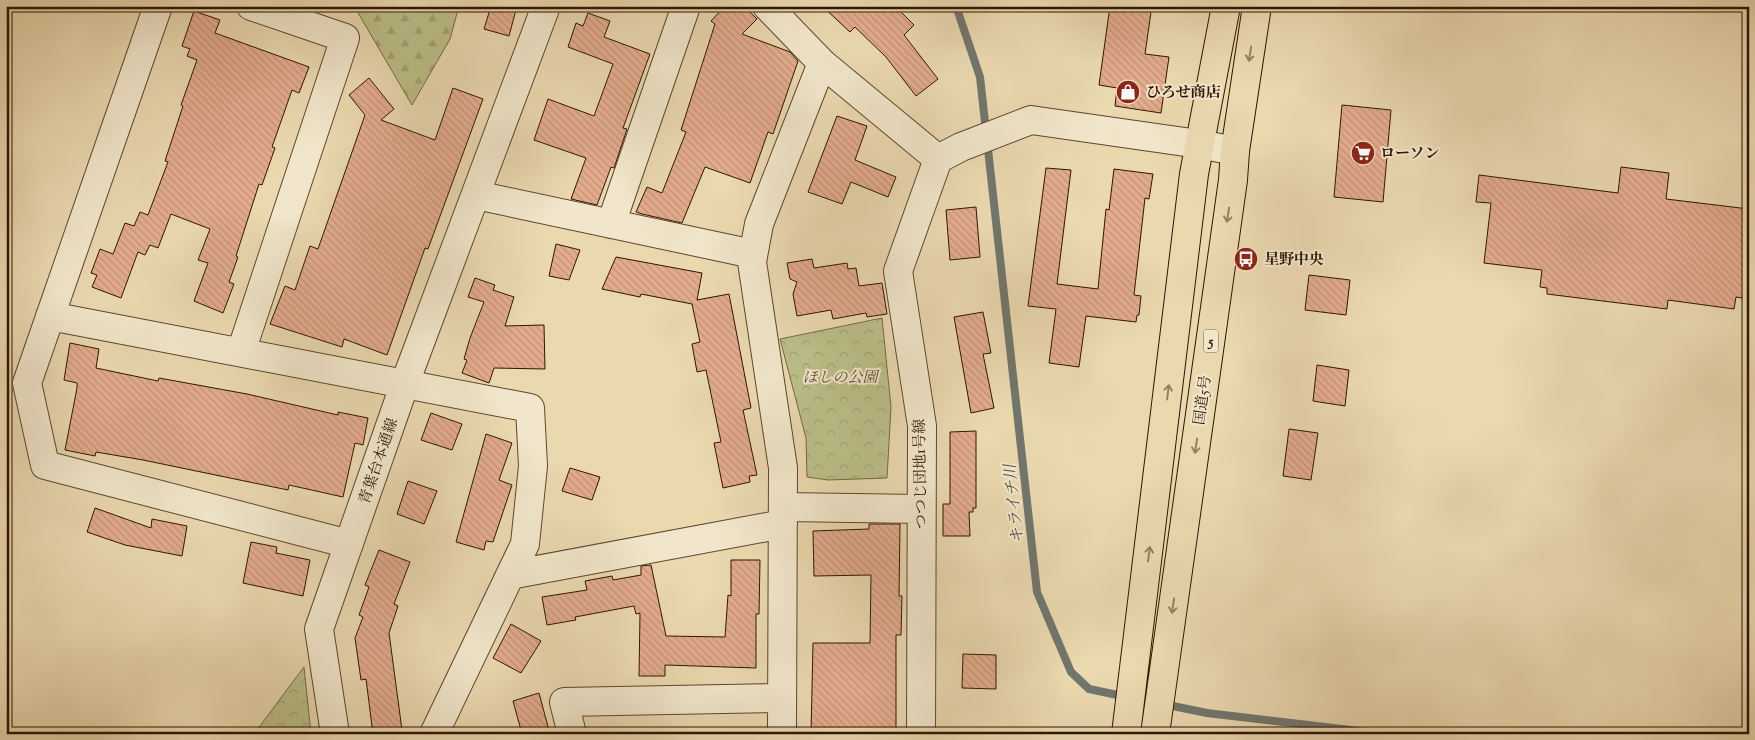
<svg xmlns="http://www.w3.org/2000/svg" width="1755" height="740" font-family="'Sorts Mill Goudy','Noto Serif JP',serif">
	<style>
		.forest { fill: url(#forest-firs); stroke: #756a44 }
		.park { fill: url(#park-crowns); stroke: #756a44 }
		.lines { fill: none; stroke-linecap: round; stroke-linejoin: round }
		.stream { stroke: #71766e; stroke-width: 8 }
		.building { fill: url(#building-back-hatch); stroke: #2f1501 }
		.minor-casing { stroke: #5e462c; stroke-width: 30 }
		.highway-casing { stroke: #2f1501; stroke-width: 30 }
		.minor { stroke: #f1e6cb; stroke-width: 28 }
		.highway { stroke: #ead8af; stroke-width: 28 }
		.oneway { stroke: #968061 }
		.labels { text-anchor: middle; stroke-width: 4; stroke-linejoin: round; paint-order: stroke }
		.shield { fill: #f1e6cb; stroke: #69543e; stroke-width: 1 }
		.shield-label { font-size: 14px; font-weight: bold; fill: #2f1501 }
		.poi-label { font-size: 15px; font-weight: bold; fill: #2f1501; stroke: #f1e6cb; text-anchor: start }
		.park-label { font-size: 15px; font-style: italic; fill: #59482a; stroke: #f1e6cb }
		.street-label { font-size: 15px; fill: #2f1501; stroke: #f1e6cb }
		.water-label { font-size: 16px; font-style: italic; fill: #564e41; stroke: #f1e6cb }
	</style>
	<defs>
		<pattern id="forest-firs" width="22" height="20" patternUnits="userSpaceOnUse" patternTransform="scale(1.25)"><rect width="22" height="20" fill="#bbbe88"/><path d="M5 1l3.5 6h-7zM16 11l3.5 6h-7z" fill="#a1a274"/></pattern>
		<pattern id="park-crowns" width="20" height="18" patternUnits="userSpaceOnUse" patternTransform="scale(1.25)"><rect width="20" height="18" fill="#bbbe88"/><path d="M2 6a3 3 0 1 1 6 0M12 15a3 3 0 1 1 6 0" fill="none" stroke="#a1a274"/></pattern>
		<pattern id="building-back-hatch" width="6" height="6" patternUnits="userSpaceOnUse" patternTransform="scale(1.25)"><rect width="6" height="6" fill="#e3ac8d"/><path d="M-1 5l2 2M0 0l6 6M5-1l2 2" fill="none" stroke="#c39378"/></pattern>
	</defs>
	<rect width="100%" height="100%" fill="#ead8af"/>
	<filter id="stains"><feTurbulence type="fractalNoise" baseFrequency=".004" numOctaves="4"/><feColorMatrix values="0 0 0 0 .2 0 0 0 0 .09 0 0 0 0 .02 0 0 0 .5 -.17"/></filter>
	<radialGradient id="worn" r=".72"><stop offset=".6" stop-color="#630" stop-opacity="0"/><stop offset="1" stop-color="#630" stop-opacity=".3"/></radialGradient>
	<path class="forest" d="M354,6H459L450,39L412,105Z"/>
	<path class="park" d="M882,318L891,407L887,478L828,480L807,477L806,438L780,339Z
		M304,667L311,734H254Z"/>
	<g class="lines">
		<path class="stream" d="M956,6L980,77L1037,592L1071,672L1089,689L1127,697
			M1163,704L1207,713L1385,734"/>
	</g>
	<path class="building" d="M491,6H517L509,36L484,29Z
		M725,6H744L757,19L742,34L790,52L798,61L773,134L768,132L750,183L705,167L682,223L642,214L636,212L647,187L662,193L686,132L681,130L715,24L711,21Z
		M822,6H895L914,25L904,35L938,79L916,96L886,57L855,27L850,32Z
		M1110,6L1151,12L1145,54L1169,57L1161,113L1115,106L1117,88L1099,85Z
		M194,11L220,20L215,33L309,67L299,93L292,90L272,147L275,148L262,185L259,184L236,256L238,257L229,282L234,284L223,313L194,301L208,263L198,260L210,229L171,214L158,248L150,245L145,255L138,252L121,298L92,287L97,275L91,273L100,249L113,254L125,223L134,226L140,212L148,215L168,162L165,161L183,106L181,105L197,60L187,56L190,49L182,46Z
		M588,13L610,21L604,37L650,54L623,128L627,129L614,168L611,167L597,205L571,199L586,158L534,140L548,99L594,116L613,64L568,47L576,23L583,26Z
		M369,78L394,109L381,120L435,140L453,88L483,99L428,249L425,248L387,355L344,339L342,347L270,324L285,286L295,290L310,246L318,249L365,115L349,95Z
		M1342,105L1391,110L1383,202L1334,197Z
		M837,116L867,126L855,160L896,177L888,197L851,182L842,204L808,192Z
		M1621,167L1669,173L1666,199L1749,209V299L1736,297L1734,309L1668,300L1667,309L1547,294V288L1540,287L1542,270L1484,263L1491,203L1476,202L1479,175L1618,193Z
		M1046,168L1071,170L1057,284L1098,289L1106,209L1109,210L1114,169L1153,174L1149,199L1145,198L1134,295L1141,296L1139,315H1137L1136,322L1086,316L1079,367L1049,363L1056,309L1028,306Z
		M976,207L980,257L950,260L946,210Z
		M556,244L580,250L569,280L549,276Z
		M616,257L702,273L697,300L729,294L751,408L743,410L757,475L749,476L750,482L723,488L714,443L721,442L706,370L697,372L692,344L700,342L692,304L641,294L640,297L602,289Z
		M812,259L814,268L847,263L848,269L856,268L859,286L882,283L887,314L867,317L866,313L833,319L831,310L797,316L793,294L797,282L790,279L787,263Z
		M1309,275L1350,280L1346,315L1305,310Z
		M475,278L495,285L493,290L514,297L505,326L544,325L545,369L494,368L489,383L462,373L467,360L464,359L470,338L484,302L468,297Z
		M983,312L991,353L983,354L994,408L971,413L954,317Z
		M70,343L99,349L96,368L158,381L159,378L247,394L338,415V412L368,418L363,445L355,443L343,497L289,485L288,490L143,460L96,452L95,456L65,450L77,388V383L64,380Z
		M1317,365L1349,370L1345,406L1313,401Z
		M431,413L462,424L452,450L421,440Z
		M1289,429L1318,433L1311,480L1283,476Z
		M976,431V508H973V512H969L970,536H943V504H950V432Z
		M486,434L512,443L499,480L512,485L493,542L486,541L484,550L456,542Z
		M570,468L600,477L592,500L562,491Z
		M408,481L437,491L424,524L397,514Z
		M95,508L151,528L152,519L187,526L182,556L125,545L87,532Z
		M869,524H900L899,596H902L901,635H896V734H811L813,643H870L871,575L814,576L813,531L869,529Z
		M251,542L277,547L276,553L310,560L303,596L243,583Z
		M379,550L410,562L394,604L398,606L389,633L402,730L373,734L366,679L361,680L355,638L363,617L359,615L369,587L365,585Z
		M731,560H760L759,614H756V668L665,665V676H639L640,613L636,614L634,606L575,617L576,620L547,625L542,597L587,590L585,581L612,576L613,580L641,575V566L651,565L666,636L725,637L728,595L731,596Z
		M511,624L541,641L521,673L493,658Z
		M963,654L996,655V689L962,688Z
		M539,693L550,734H522L513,701Z"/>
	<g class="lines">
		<g class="minor-casing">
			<path id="minor" d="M158,6L27,383L45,465L349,544
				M767,6L822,63L938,159
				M476,195L753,254
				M611,224L686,6
				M50,316L530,408L533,466L525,544L434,734
				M241,352L345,38L251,6
				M783,507L921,509
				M510,575L783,524
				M335,734L319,629L405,383L546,6
				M572,734L564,702L782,698
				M782,734L783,468L752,262L759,224L822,63
				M921,734L922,426L898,271L938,159L961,147L1031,120L1199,144L1235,151"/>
		</g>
		<g class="highway-casing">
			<path id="highway" d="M1126,734L1194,174L1226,6
				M1155,734L1233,180L1235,151L1257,6"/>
		</g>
		<use href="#minor" class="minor"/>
		<use href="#highway" class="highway"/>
	</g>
	<defs><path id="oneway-shaft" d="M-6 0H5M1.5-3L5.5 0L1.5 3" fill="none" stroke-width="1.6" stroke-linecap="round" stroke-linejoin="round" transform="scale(1.25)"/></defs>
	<g class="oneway">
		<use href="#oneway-shaft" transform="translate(1250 54) rotate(99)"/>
		<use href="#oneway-shaft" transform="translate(1228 215) rotate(98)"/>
		<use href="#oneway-shaft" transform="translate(1168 392) rotate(-83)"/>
		<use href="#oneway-shaft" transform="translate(1196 446) rotate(98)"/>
		<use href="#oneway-shaft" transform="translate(1149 554) rotate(-83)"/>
		<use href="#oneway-shaft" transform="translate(1173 606) rotate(98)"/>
	</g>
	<defs>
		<g id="shop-disc" transform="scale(1.25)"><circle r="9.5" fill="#8f2418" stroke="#f1e6cb"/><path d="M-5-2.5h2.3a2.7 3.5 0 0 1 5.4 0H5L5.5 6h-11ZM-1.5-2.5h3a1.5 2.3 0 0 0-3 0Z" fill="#fff"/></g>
		<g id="supermarket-disc" transform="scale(1.25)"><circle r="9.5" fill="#8f2418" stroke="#f1e6cb"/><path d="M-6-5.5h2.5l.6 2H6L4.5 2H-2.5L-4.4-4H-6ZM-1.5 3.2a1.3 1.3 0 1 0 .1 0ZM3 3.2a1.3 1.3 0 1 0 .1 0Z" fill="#fff"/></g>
		<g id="bus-disc" transform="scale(1.25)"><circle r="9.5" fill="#8f2418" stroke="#f1e6cb"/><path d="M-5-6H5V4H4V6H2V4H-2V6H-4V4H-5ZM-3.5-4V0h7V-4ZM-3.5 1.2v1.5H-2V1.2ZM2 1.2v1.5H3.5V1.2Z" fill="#fff"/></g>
	</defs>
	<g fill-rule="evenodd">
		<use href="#shop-disc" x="1128" y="92"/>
		<use href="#supermarket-disc" x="1363" y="153"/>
		<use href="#bus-disc" x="1246" y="259"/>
	</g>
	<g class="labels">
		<rect class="shield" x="1203.5" y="329.5" width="15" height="23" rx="4"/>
		<g class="shield-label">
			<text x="1211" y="346">5</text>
		</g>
		<g class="poi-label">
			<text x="1146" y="97">ひろせ商店</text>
			<text x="1380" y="158">ローソン</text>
			<text x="1264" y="264">星野中央</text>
		</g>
		<g class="park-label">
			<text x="840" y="382">ほしの公園</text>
		</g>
		<g class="street-label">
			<text transform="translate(1202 400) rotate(-82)" y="5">国道5号</text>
			<text transform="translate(378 461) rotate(-71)" y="5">青葉台本通線</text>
			<text transform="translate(920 474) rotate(-91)" y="5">つつじ団地1号線</text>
		</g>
		<g class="water-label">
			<text transform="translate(1013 504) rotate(-96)" y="6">キライチ川</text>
		</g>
	</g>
	<rect width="1755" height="740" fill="none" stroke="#ead8af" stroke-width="25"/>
	<rect x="8" y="8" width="1740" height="725" fill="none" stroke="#2f1501" stroke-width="2.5"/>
	<rect x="12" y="12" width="1730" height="715" fill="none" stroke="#2f1501"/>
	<rect width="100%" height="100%" filter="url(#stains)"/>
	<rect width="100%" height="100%" fill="url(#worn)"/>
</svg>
